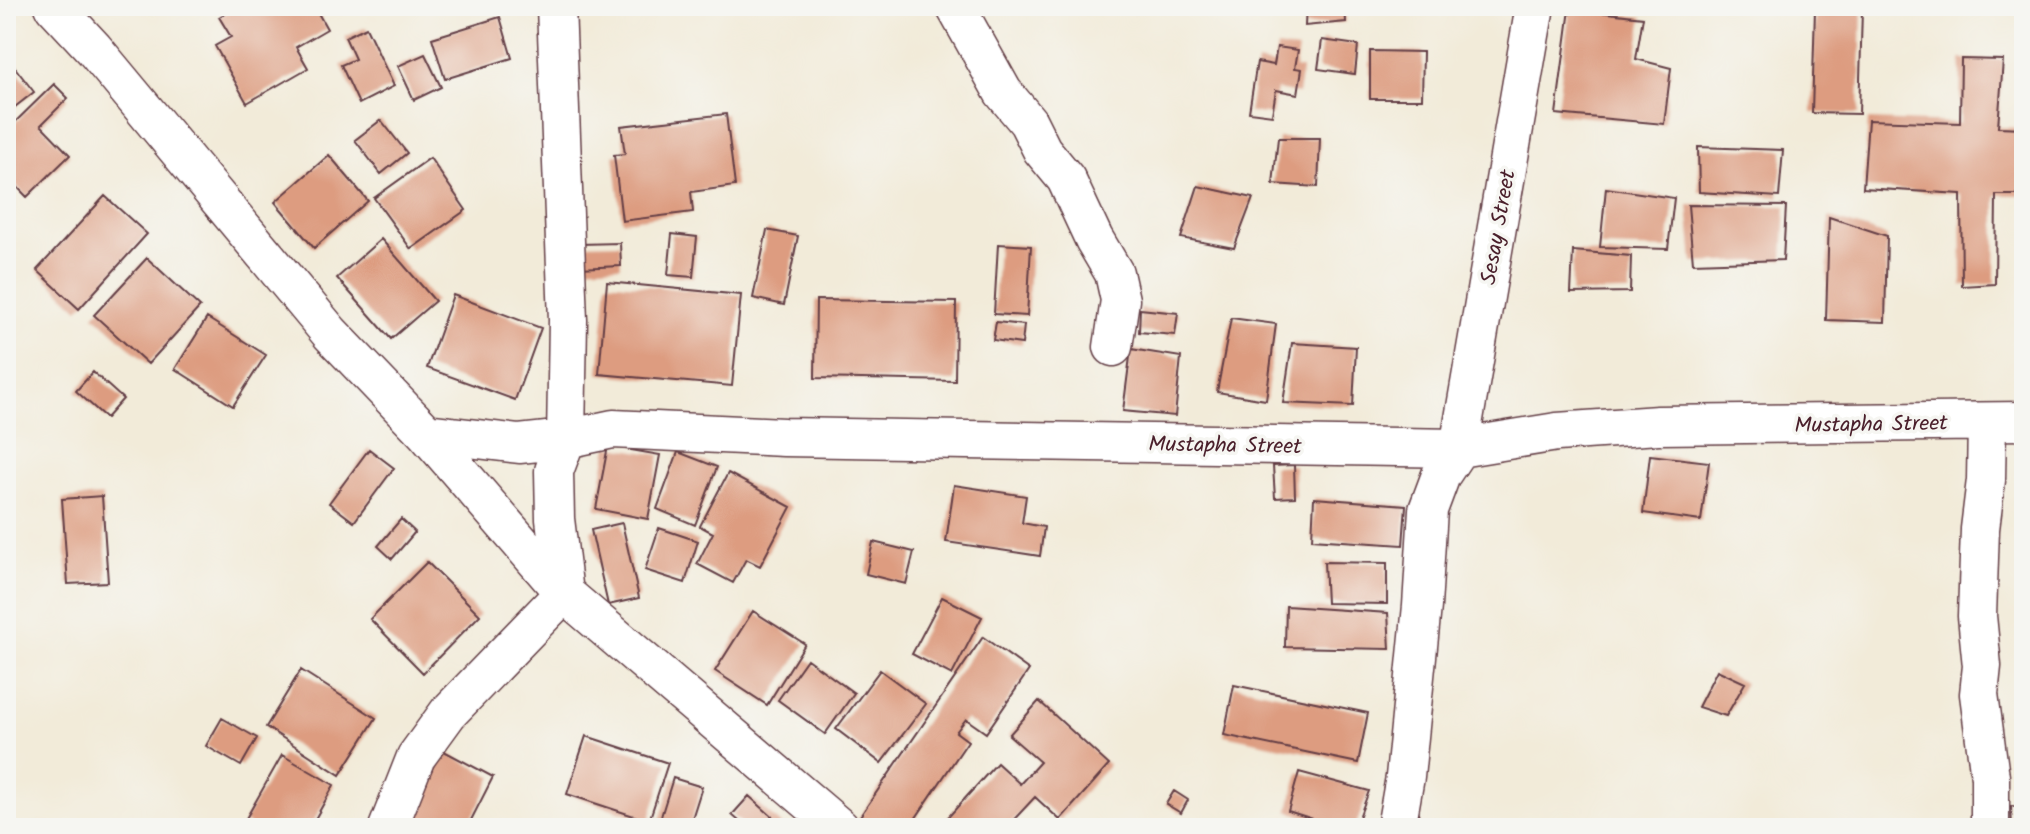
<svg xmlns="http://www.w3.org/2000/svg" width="2030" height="834" font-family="Kalam,sans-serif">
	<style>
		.building { fill: #dd9c80 }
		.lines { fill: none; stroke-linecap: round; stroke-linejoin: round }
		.minor-casing { stroke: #633e45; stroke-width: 41 }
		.minor { stroke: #fff; stroke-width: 38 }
		.labels { text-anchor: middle; stroke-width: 7; stroke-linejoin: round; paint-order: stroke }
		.street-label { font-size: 22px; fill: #4a1f2b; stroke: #f6f6f2 }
	</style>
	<rect width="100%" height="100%" fill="#f6f6f2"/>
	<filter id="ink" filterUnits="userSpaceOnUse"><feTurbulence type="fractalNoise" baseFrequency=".0125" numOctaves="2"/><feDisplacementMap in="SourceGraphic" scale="16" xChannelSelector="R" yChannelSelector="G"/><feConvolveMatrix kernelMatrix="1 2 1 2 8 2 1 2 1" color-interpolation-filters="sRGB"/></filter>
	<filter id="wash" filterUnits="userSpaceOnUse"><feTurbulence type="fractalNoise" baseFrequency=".006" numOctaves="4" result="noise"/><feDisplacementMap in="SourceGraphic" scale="32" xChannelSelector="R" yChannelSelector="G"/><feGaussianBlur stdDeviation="1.8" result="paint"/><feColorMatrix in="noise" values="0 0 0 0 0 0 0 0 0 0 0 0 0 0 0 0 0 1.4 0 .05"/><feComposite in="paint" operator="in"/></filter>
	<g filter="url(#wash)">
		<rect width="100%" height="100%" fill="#f2ebd9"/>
		<g id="blocks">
			<path class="building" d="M238,6H314L327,29L296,47L308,68L247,103L215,46L231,37L219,17Z
				M1306,6H1345L1346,22L1305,26Z
				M1570,9L1643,17L1636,59L1671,68L1664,124L1556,114Z
				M1815,9L1862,10L1859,114L1812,113Z
				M500,17L512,58L445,79L432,38Z
				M366,27L394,86L359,104L341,65L355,59L345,37Z
				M1322,40L1358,45L1355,74L1318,69Z
				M1277,47L1298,50L1295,68L1302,69L1298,94L1276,90L1272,115L1249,112L1257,62L1274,65Z
				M1370,51L1423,52L1422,99H1370Z
				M425,54L441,87L414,100L398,66Z
				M6,56L34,92L6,114Z
				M1961,59L2003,60L1998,127L2024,128V195H1996L1995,284L1962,286L1961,194L1863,188L1868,120L1960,123Z
				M54,84L68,98L41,125L70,155L27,197L6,175V154L10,150L6,146V131Z
				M726,114L735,186L691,192L693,212L622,221L614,155L625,154L621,126Z
				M381,120L407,153L381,174L355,140Z
				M1278,138H1320L1318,187L1273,184Z
				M1698,147L1783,150L1779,197L1699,192Z
				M329,155L368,201L314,248L275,202Z
				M430,158L466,210L411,249L374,198Z
				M1198,186L1253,198L1234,248L1181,238Z
				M1606,188L1674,198L1668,249L1600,247Z
				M105,196L147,234L79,309L37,270Z
				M1688,205L1786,206L1783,260L1693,263Z
				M1829,217L1887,236L1885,322L1826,320Z
				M767,230L798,236L784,305L753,298Z
				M672,234L697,237L693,277L668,275Z
				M381,239L435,301L391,339L337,278Z
				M620,243L621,266L579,268V244Z
				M998,244L1031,246L1027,316L994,314Z
				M1573,251L1631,256L1630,292L1571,293Z
				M147,258L200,307L148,364L94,315Z
				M607,282L741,295L732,386L599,374Z
				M453,295L541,328L515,400L427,368Z
				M816,300L956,302L955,381L815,378Z
				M1140,309L1178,313L1175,335L1139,332Z
				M207,318L266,355L233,406L175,369Z
				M1231,318L1276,324L1266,400L1217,392Z
				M996,322L1024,325L1022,344L993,340Z
				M1292,343L1356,347L1353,406L1283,403Z
				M1131,349L1181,357L1175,416L1123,411Z
				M93,372L123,399L106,418L76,391Z
				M608,446L660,455L648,519L596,509Z
				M369,449L394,468L354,522L329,503Z
				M678,452L717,467L695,525L657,509Z
				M1650,455L1709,462L1701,521L1643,513Z
				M1294,465L1295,497L1275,498L1273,466Z
				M728,473L791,507L760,566L746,559L733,583L697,564L713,533L700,526Z
				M954,485L1026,496L1022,523L1044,527L1040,556L946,542Z
				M102,496L108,582L68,584L62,499Z
				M1314,498L1406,505L1403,545L1312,539Z
				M401,519L415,532L392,559L378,546Z
				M622,523L639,598L608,605L591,530Z
				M659,528L698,541L685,583L645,570Z
				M873,542L914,552L906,584L866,574Z
				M427,562L480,615L423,673L370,619Z
				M1324,562L1387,563V604L1326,603Z
				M942,597L982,617L952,675L912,654Z
				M1286,606L1388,613L1390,649L1285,647Z
				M753,611L805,644L767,705L715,671Z
				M983,637L1029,670L986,733L966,719L956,732L968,741L909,828H852Z
				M807,659L854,693L825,734L778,700Z
				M301,670L376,718L340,775L266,727Z
				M880,670L926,704L881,763L836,729Z
				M1717,670L1745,683L1726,716L1698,707Z
				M1234,685L1368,713L1358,763L1224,735Z
				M1039,701L1109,765L1060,820L1035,797L1006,828H946L942,824L997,763L1020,784L1040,762L1009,735Z
				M222,718L257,738L241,766L206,746Z
				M586,736L668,763L649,821L567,794Z
				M442,750L493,777L467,828H427L406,817Z
				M282,755L334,785L310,828H254L244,822Z
				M1299,772L1369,791L1355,828H1341L1288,811Z
				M673,778L702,787L689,828H674L659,823Z
				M1174,791L1188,800L1181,813L1166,804Z
				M749,796L785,828H747L732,815Z
				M2011,806L2024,807V828H2012Z"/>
		</g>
	</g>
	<g filter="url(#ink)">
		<use href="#blocks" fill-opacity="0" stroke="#633e45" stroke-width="2"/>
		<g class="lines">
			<g class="minor-casing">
				<path id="minor" d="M54,6L94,49L330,333L426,433L564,593L840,828
					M955,6L1003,92L1028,122L1042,150L1066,179L1094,239L1114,273L1120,300L1113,347
					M1987,422L1986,480L1980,529L1977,616L1982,666L1979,694L1990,777V828
					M426,433L519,444L566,439L613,429L784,437L1459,448L1557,432L1658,425L2024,421
					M388,828L416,757L448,713L564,593L555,519L554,471L566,439L568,320L556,6
					M1396,828L1405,777L1422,606L1428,510L1441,475L1459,448L1535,6"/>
			</g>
			<use href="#minor" class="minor"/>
		</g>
	</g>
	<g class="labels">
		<g class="street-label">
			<text transform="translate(1497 227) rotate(-80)" y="8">Sesay Street</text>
			<text transform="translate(1871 423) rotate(-1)" y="8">Mustapha Street</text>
			<text transform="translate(1225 444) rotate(1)" y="8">Mustapha Street</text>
		</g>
	</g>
	<rect width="2030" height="834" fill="none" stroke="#f6f6f2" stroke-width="32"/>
</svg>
